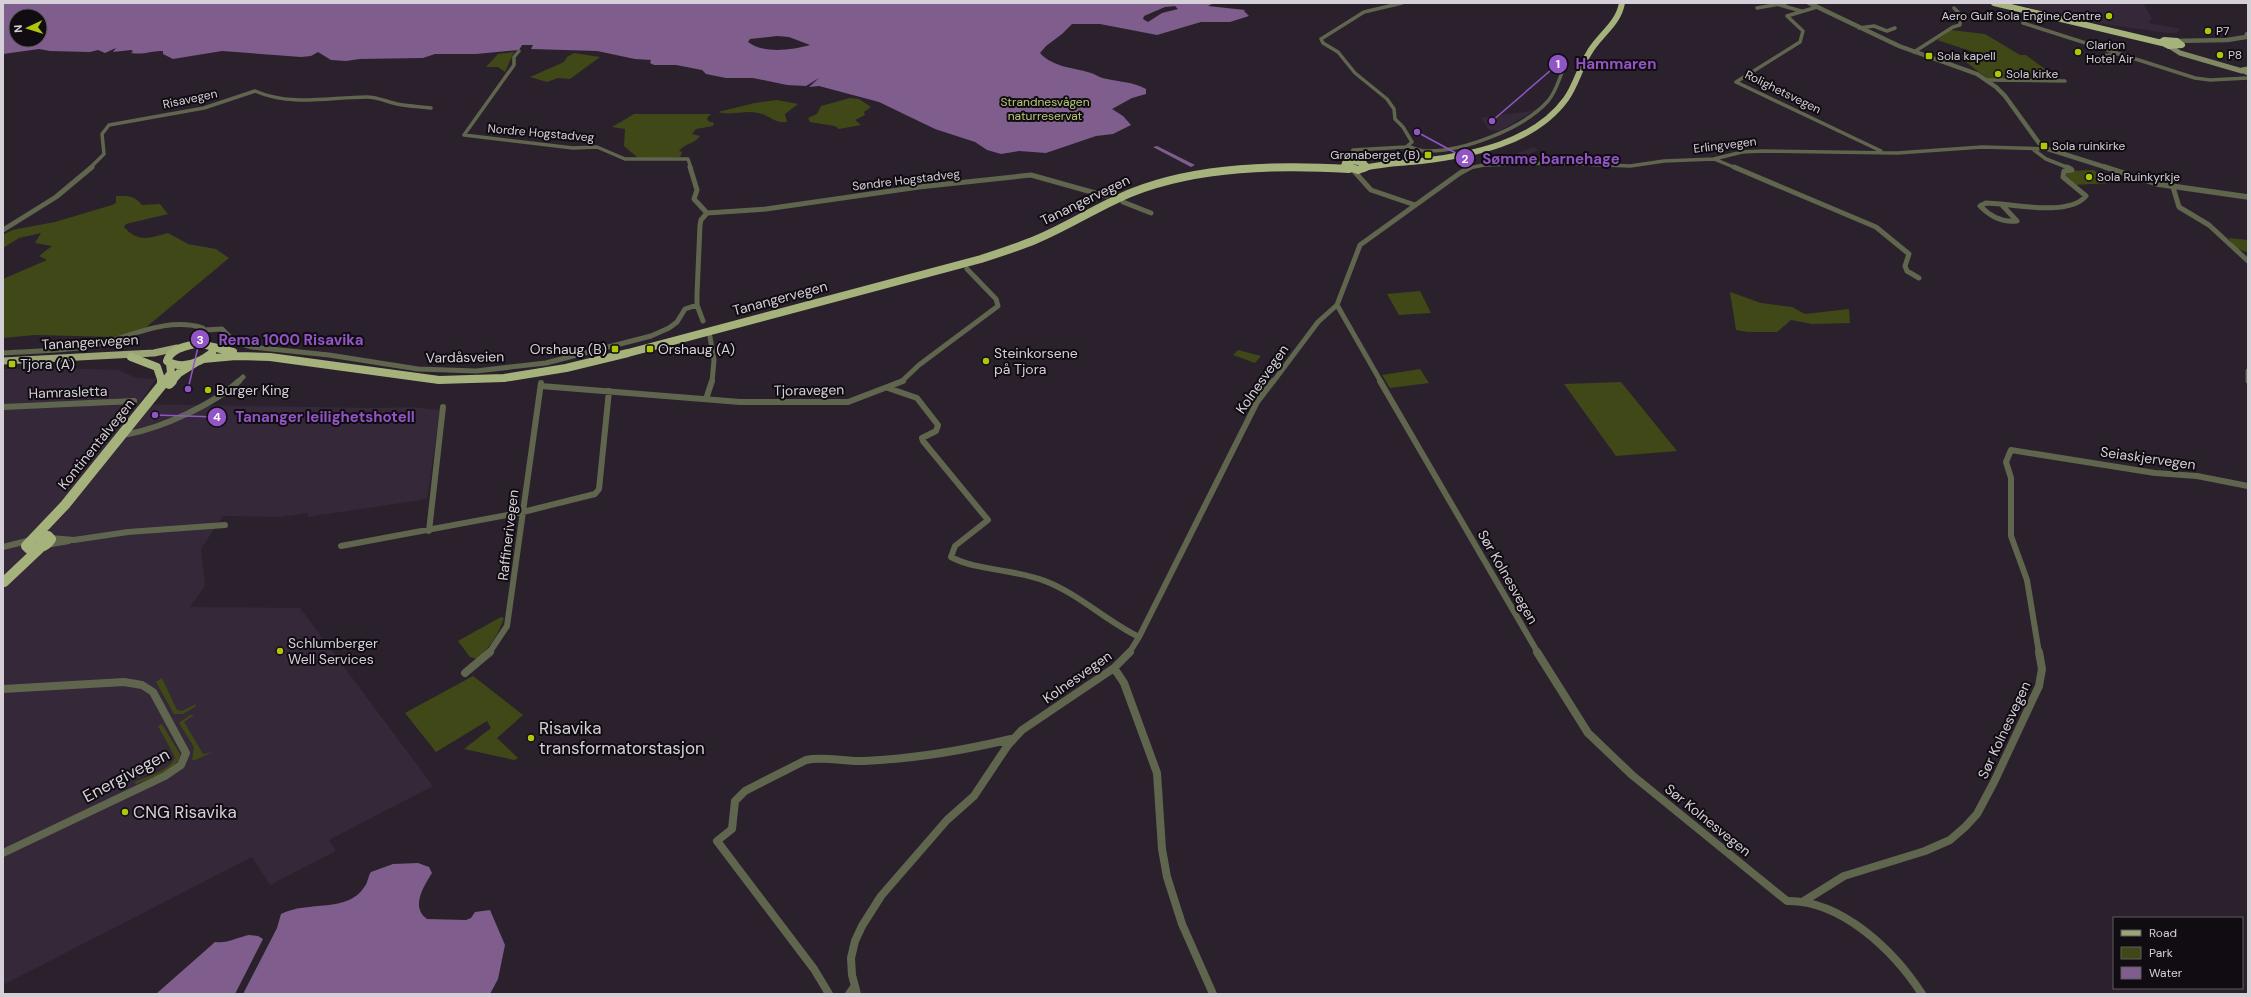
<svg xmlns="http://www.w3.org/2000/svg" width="2251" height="997" font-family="'DM Sans',sans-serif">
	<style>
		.built { fill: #342839 }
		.green { fill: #404817 }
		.water { fill: #7f5d8c; fill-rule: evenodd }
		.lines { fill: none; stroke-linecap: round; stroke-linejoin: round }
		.pedestrian { stroke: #60654e; stroke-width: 3 }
		.minor-far3 { stroke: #60654e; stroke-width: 3.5 }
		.minor-far2 { stroke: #60654e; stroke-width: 5 }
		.minor-far1 { stroke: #60654e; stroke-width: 6 }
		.minor { stroke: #60654e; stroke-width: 8 }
		.tertiary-far1 { stroke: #60654e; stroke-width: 4.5 }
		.tertiary { stroke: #60654e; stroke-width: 5.5 }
		.secondary { stroke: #818964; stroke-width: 5 }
		.primary { stroke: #9ba575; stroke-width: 7 }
		.trunk-far2 { stroke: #a6b27c; stroke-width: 6 }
		.trunk-far1 { stroke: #a6b27c; stroke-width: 8 }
		.trunk { stroke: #a6b27c; stroke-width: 10 }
		.poi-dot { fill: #aec60c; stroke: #100c12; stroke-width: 1.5 }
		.labels { text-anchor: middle; stroke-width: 4; stroke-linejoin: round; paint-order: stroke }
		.far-poi-label { font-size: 12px; fill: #d5d0d7; stroke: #100c12; text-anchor: start }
		.far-street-label { font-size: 12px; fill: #d5d0d7; stroke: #100c12 }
		.far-park-label { font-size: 12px; fill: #b8c974; stroke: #100c12 }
		.street-label { font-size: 14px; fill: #d5d0d7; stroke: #100c12 }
		.poi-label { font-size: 14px; fill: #d5d0d7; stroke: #100c12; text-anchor: start }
		.near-poi-label { font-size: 17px; fill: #d5d0d7; stroke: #100c12; text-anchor: start }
		.near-street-label { font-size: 17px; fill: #d5d0d7; stroke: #100c12 }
		.leader { fill: none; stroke: #9255c5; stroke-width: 1.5 }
		.callout-dot { fill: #9255c5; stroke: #100c12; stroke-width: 1.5 }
		.mark-label { font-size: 12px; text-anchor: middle; font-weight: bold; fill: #fff }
		.callout-label { font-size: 15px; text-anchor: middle; font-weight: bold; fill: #9255c5; stroke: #100c12; stroke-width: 4; stroke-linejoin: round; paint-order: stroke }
	</style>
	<rect width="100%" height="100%" fill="#2a212d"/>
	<path class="built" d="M2011,3H2143L2152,18L2149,23L2181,29L2176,33H2167L2104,24L2065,17Z
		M1536,110L1500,131L1489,130L1481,118Z
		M1533,147L1539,150L1527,155L1520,156L1516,160L1509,163L1500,159L1507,156L1511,159L1515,156L1513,155Z
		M61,368L119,370L136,378L156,379L139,404L377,408L409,407L440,410L427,499L307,517L308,513L280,517L223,516L201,549L205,586L190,607L300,608L433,786L329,840L336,851L270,885L252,857L3,985V369Z"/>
	<path class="green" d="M1951,30L1985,34L2020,55H2026L2060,80L1988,79L1957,55L1977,53L1937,40Z
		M514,52L505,72L498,67H486L498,54Z
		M574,53L600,57L570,79L558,78L547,82L530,77L564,62L567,57Z
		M850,98L859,99L871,107L864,112L865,115L855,120L861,125L839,129L835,126L810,122L808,118L817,114L821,106Z
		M777,100L798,104L785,114L787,122C772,123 771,115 758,113C745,110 731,116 718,112L755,103Z
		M634,114H711L707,118L708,121L714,123L713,126L696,129L692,134L700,136C695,144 685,143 679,151L682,152L680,157L638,158L624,146L625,129L612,127Z
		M2094,170L2111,183L2074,185L2065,177L2067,171Z
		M116,196C128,196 134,195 142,205L160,204L168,214L126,224L124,227C138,243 150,238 168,233L188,244L216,249L229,258L144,329L114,337L35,335L3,338V279L47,260L39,256L52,246L35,243L41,233L19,238L3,248V235L12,230L55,222L112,205L116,203Z
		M2229,238L2248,240V252C2240,251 2232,246 2229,238Z
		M1420,291L1431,313L1399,315L1387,294Z
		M1730,292L1761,303L1792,307L1805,314L1849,309L1850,323L1812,324L1791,320L1777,332H1748L1736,330Z
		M1238,350L1261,356L1255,363L1233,355Z
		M1420,369L1429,383L1390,388L1382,375Z
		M1621,382L1677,451L1616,456L1564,384Z
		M501,617L504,618C498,635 491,646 477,659L470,657L458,641Z
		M473,676L523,715L497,738L518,758L514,760L464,749L491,728L487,721L436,752L405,713Z
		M162,678L177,710L182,711L196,704L195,707L183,714H174L156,682Z
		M190,715H194L184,722L203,754L213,752L195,760H192L194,747L179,723Z
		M162,724L180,754C180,770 148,779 136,784L134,782C146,777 171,770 175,757L158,726Z"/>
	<path class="water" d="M3,3H1214L1208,6L1245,10L1244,11L1249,16L1230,22H1201L1157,35L1100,24H1072L1062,34L1046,46L1040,53C1054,68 1073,67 1091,73C1097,75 1100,78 1107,79C1120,82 1134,82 1146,89V94L1132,98L1112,109L1123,116L1131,125L1113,134L1096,136L1046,153L1019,151L1001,154L987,150L975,142L935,129L879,102L819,86L809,87L819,78L806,86L787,85L753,78H726L706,74L702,70L676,65H654L650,63L651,60L635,59L597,51L531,49L533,45H522L519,50L476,54H435L423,58L360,59L346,61L331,60L318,52L311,56L301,57L222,51L173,59L163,54V51C149,51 145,55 131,53L133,51L131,50L113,52L116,48L105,53L98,50L90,52L50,51L39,49L3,54ZM1175,6L1178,9L1162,13L1148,22L1143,19L1144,16L1165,7ZM16,16H40V40H16ZM777,36L789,37L810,45C792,50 763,54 748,42L750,39Z
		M1157,146L1195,165L1191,167L1153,147Z
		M418,863L429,867L432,873C424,886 410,907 427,919L466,920L471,918L475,912L490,910L505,945L498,979L490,994H243L277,928L281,914C308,900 348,914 365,886C368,882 368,876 371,872L393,864Z
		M249,935L258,936L263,939L235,994H156L215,942C227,944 238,937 249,935Z"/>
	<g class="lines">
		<path class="pedestrian" d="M2106,55L2120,54"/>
		<path class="minor-far3" d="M1780,5L1801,11
			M1817,7L1787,16L1803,31L1800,42L1736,82L1881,151
			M1757,8L1786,3
			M2023,23L2195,78L2210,80L2248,78
			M1859,28L1874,26L1887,31L1895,28
			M519,51L514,57V65L464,135L573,148L597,147L625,159H688L691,168
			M1914,52L1953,27L1960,25V14L1954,8
			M1986,80L2065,81
			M1408,146C1414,148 1419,151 1426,151C1462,152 1523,129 1548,101C1557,91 1560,75 1566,63
			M2034,150L2046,159L2069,168
			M1714,159L1736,168
			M1348,161L1353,150L1406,147L1412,142L1403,127L1395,119L1394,109L1387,99L1355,73L1338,52L1323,43L1321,39L1364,12L1402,3
			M90,168L104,154L102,134L109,125L204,108L255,91C292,107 329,97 367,97C377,97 388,102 397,104C408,106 420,107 431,108
			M1469,168L1484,165L1554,163L1630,166L1664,161L1714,159L1742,152L1763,151L1897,153L1982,147L2048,149"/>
		<path class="minor-far2" d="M690,167L697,190L694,199L707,213
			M1734,167L1876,227L1909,254L1905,266L1907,271L1919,278
			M2067,167L2071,169
			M1353,170L1371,190L1415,205
			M2173,187L2179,207L2209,225L2248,261
			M1123,202L1151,213
			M1986,203L2001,204L2017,221C2003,223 1990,216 1980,206Z
			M2001,204C2023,206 2070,215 2086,196L2063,177L2064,171L2072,170
			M707,213L766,209L919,187L1031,175L1106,196
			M3,230L56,197L92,167
			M703,321L697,305V294L700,225L701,220L707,213
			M204,330L222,329L235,342L252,347L329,355L418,369L476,371L546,363L651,336L669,328L677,322L685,309L697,305
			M710,337L714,360L712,382
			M3,353C30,351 59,351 86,347C123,341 165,315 203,328L207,344
			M2248,371V381
			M238,382L243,377
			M901,382L919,365L998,306L996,299L967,269
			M1273,382L1318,322L1337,305
			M1381,382L1337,305L1360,245L1460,173L1471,167"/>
		<path class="minor-far1" d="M1380,381L1538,653
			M541,386L740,402H848L903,381
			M888,388L917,398L938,425L936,431L922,438L923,441L988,520L955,546L951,557C977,571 1015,569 1045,581C1079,594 1106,621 1139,637
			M706,399L712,381
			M3,407L134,401
			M128,434C162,428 214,404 239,381
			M429,531L443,407
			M50,538L74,540L128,532L225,525
			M46,545L69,541
			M341,546L523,512L595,494L599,489L609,391
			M3,547L31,540
			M489,653L507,626L541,383
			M1129,653L1139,637L1257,402L1273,381
			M2039,653L2027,580L2011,536V478L2006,462L2011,450L2155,473L2197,476L2248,486"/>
		<path class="minor" d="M1537,652L1588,733L1632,775L1787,901C1842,900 1894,951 1922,994
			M1114,668L1124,683L1157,773L1162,849L1167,877L1182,924L1213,994
			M465,673L490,652
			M3,689L124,682L142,685L153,692L186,753L181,765L165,776L3,853
			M1804,901L1844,876L1925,851L1950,840L1965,827L1977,814L1994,782L2039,686L2042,669L2039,652
			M829,994L814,969L717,841L732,829L735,801L745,791L806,760C825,756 844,762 864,761C910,759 965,750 1011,739
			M849,994L854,987
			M857,994L852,975L851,958L855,941L862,926L881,896L947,820L974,796L1008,745L1022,730L1114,668L1130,652"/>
		<path class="tertiary-far1" d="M1809,3L1899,46L1977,74L1996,87L2005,96L2039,143L2048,149L2108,168
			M2173,41L2227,40L2246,37L2247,34"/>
		<path class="tertiary" d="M2105,167L2157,184L2248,197"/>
		<path class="secondary" d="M2169,46L2180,53L2242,71
			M2248,69L2242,70L2248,73"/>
		<path class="primary" d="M3,361L154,353L177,348"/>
		<path class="trunk-far2" d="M1994,3L2162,43
			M2164,40L2177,41L2182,45L2169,46L2161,42Z
			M1314,168H1336
			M1352,168L1344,166L1345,163L1352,161L1364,163L1366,167L1362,168
			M1364,168C1383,163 1402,163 1421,161C1472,155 1534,143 1566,99C1576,85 1580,67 1589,53C1599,35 1618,25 1622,3"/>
		<path class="trunk-far1" d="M1349,167L1358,170L1365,167
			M1364,168L1366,167
			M199,343L213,347L212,353C199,363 182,370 167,361C171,348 187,346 199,343Z
			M213,347L233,352
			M131,357L157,367L162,382
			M203,359L236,356L270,357L439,380L504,378L566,368L628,353L981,259C999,253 1018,247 1035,240C1069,226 1100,205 1133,192C1199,166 1280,165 1349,169
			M164,382L171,373L170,363
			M171,382L179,373L195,363"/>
		<path class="trunk" d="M162,381V384
			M169,384L172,381
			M35,538L48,536L51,539C46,547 38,549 29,549L26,546L65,505L165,381
			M4,582L39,549"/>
	</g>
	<g class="poi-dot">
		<circle cx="2109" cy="16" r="4"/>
		<circle cx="2208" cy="31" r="4"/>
		<circle cx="2078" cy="52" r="4"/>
		<circle cx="2220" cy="55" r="4"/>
		<rect x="1925" y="52" width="8" height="8" rx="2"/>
		<circle cx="1998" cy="74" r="4"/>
		<rect x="2040" y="142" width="8" height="8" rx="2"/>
		<rect x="1424" y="151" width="8" height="8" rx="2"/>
		<circle cx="2089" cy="177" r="4"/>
		<rect x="611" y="345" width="8" height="8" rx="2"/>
		<rect x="646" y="345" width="8" height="8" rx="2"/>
		<circle cx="986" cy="361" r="4"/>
		<rect x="8" y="360" width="8" height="8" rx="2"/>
		<circle cx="208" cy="390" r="4"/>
		<circle cx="280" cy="651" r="4"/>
		<circle cx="531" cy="738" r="4"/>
		<circle cx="125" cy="812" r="4"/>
	</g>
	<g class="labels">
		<g class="far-poi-label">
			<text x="2101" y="20" text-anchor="end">Aero Gulf Sola Engine Centre</text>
			<text x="2216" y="35">P7</text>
			<text x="2086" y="49">Clarion<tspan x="2086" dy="14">Hotel Air</tspan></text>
			<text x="2228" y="59">P8</text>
			<text x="1937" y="60">Sola kapell</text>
			<text x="2006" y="78">Sola kirke</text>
			<text x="2052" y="150">Sola ruinkirke</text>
			<text x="1420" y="159" text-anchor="end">Grønaberget (B)</text>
			<text x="2097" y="181">Sola Ruinkyrkje</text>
		</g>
		<g class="far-street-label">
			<text transform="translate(1783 92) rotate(26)" y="4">Rolighetsvegen</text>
			<text transform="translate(190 99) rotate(-12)" y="4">Risavegen</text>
			<text transform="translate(541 133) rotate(5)" y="4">Nordre Hogstadveg</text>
			<text transform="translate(1725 145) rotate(-7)" y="4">Erlingvegen</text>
			<text transform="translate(906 180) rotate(-7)" y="4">Søndre Hogstadveg</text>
		</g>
		<g class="far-park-label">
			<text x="1045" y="106">Strandnesvågen<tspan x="1045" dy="14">naturreservat</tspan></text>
		</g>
		<g class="street-label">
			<text transform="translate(1085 200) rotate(-26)" y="5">Tanangervegen</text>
			<text transform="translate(780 298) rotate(-15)" y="5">Tanangervegen</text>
			<text transform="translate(90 342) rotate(-3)" y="5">Tanangervegen</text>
			<text transform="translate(465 357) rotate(-1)" y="5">Vardåsveien</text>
			<text transform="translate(1262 379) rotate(-55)" y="5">Kolnesvegen</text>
			<text transform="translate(809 390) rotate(-1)" y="5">Tjoravegen</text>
			<text transform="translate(68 392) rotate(-2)" y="5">Hamrasletta</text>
			<text transform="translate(96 444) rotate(-51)" y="5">Kontinentalvegen</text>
			<text transform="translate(2148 458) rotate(8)" y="5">Seiaskjervegen</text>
			<text transform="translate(508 535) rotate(-83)" y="5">Raffinerivegen</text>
			<text transform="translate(1508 577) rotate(60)" y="5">Sør Kolnesvegen</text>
			<text transform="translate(1077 677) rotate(-35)" y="5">Kolnesvegen</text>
			<text transform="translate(2004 730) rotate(-65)" y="5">Sør Kolnesvegen</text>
			<text transform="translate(1708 820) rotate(39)" y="5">Sør Kolnesvegen</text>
		</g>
		<g class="poi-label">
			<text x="607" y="354" text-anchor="end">Orshaug (B)</text>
			<text x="658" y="354">Orshaug (A)</text>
			<text x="994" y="358">Steinkorsene<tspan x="994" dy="16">på Tjora</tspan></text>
			<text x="20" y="369">Tjora (A)</text>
			<text x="216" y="395">Burger King</text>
			<text x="288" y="648">Schlumberger<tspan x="288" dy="16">Well Services</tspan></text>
		</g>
		<g class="near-poi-label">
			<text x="539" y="734">Risavika<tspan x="539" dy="20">transformatorstasjon</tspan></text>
			<text x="133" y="818">CNG Risavika</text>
		</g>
		<g class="near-street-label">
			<text transform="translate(126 775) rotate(-28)" y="6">Energivegen</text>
		</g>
	</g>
	<path class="leader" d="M1492 121L1558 64M1417 132L1465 158M188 389L200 339M155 415L217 417"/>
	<g class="callout-dot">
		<circle cx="1492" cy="121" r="4"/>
		<circle cx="1417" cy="132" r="4"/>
		<circle cx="188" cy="389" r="4"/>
		<circle cx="155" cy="415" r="4"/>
		<circle cx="1558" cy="64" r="10"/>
		<circle cx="1465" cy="158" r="10"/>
		<circle cx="200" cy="339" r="10"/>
		<circle cx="217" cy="417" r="10"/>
	</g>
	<g class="mark-label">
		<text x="1558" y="68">1</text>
		<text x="1465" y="163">2</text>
		<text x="200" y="344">3</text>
		<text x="217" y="421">4</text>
	</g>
	<g class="callout-label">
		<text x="1616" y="69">Hammaren</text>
		<text x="1551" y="164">Sømme barnehage</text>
		<text x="291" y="345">Rema 1000 Risavika</text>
		<text x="325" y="422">Tananger leilighetshotell</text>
	</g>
	<rect width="2251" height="997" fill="none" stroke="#d5d0d7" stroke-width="8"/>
	<rect x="2113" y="917" width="130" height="72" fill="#100c12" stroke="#5f5a61"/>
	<rect x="2121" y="930" width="20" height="6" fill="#9ba575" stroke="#5f5a61"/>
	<text x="2149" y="937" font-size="12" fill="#d5d0d7">Road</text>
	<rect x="2121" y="947" width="20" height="12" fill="#404817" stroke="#5f5a61"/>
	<text x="2149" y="957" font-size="12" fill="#d5d0d7">Park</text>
	<rect x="2121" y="967" width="20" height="12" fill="#7f5d8c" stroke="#5f5a61"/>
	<text x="2149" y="977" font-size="12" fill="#d5d0d7">Water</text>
	<g transform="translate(28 28) rotate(266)"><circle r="19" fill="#100c12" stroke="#5f5a61"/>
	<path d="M0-3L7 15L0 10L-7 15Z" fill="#aec60c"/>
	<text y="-6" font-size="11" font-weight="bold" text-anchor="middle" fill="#d5d0d7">N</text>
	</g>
</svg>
